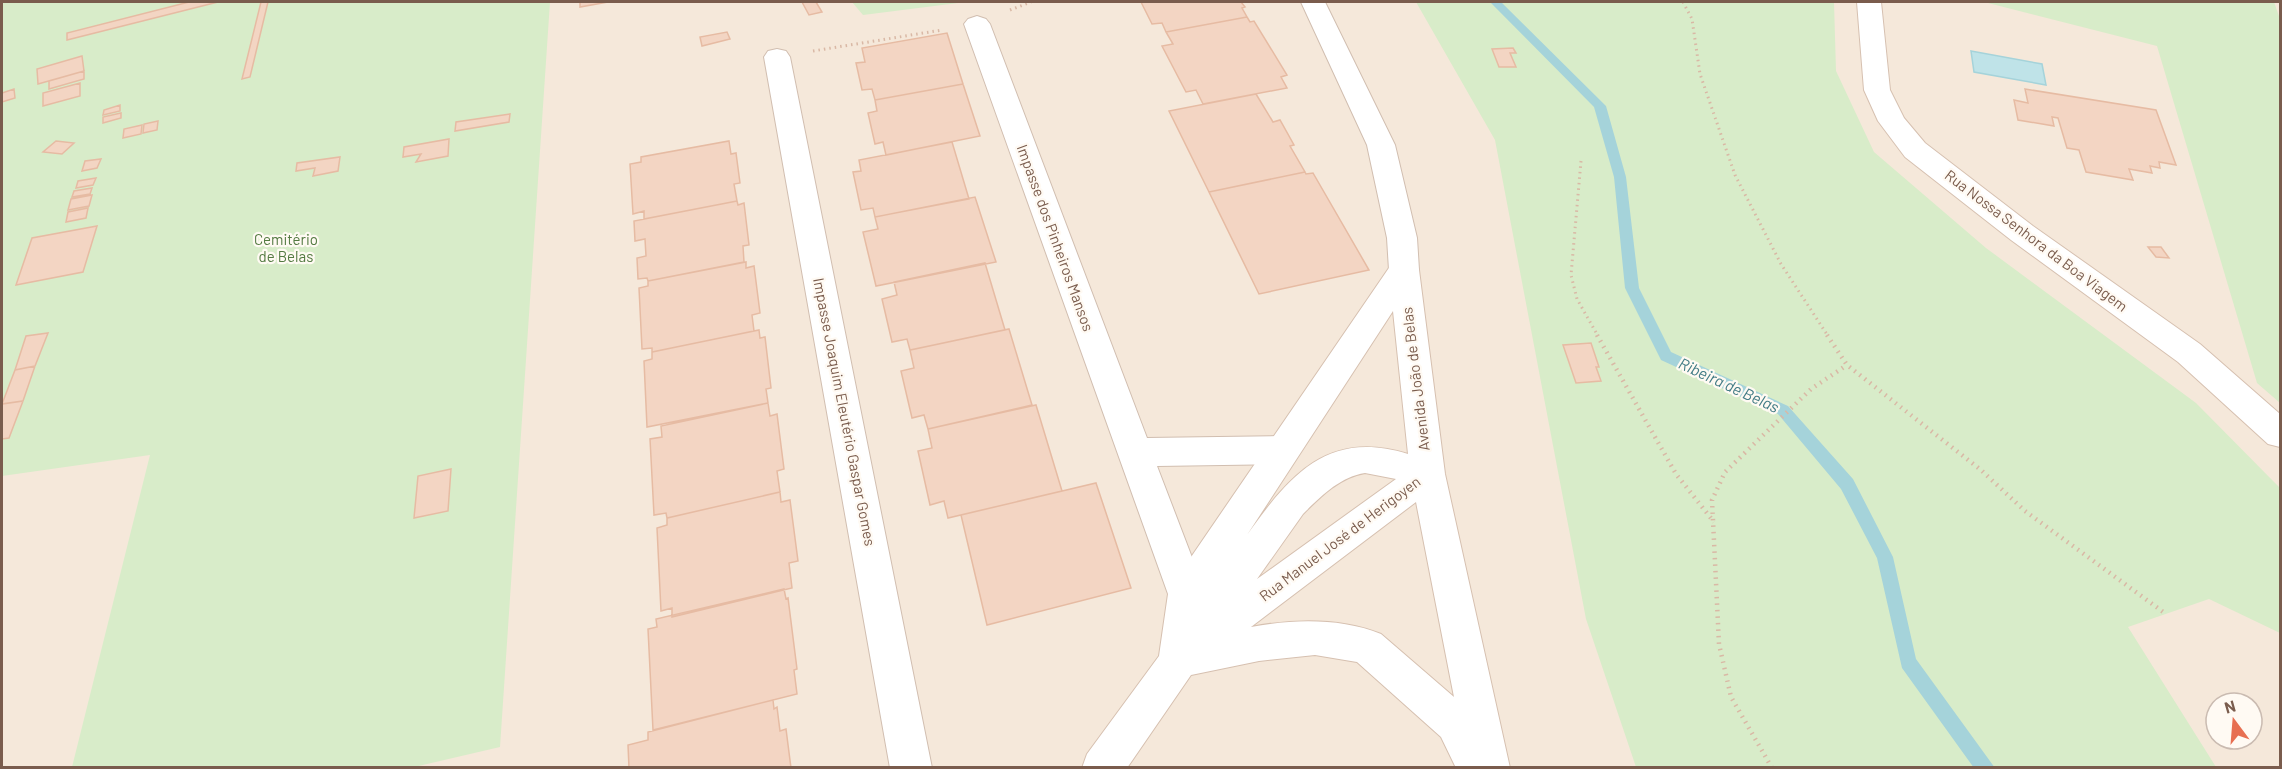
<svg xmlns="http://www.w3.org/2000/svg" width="2282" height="769" font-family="Barlow,sans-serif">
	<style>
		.residential { fill: #f5e8da; fill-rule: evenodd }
		.green { fill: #d8ecc9 }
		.water { fill: #bfe3e8; stroke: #a5d3da; stroke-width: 1.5 }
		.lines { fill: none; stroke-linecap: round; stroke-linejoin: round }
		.stream { fill: #a5d3da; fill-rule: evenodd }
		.building { fill: #f3d5c3; stroke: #e6bba3; stroke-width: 1.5 }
		.street-casing { stroke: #d1beb0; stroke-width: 2 }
		.secondary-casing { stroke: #d6c0b0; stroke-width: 2 }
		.path-far1 { stroke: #d9b8a5; stroke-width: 3; stroke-dasharray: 1.5 4; stroke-linecap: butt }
		.path { stroke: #d9b8a5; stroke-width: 4.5; stroke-dasharray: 1.5 5; stroke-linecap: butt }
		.street { fill: #fff; fill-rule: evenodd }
		.secondary { fill: #fff; fill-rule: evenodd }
		.labels { text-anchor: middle; stroke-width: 4.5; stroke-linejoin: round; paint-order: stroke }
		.street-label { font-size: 15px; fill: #7a5c4d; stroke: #fffaf3 }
		.park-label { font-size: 15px; fill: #537a41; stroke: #fffaf3 }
		.water-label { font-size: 16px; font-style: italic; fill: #437c86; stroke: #fffaf3 }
	</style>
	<rect width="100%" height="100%" fill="#fdf6ec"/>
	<path class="residential" d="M2,2H2280V767H2ZM2216,703H2252V739H2216Z"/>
	<path class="green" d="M2,2H550L500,747L410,768L72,767L150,455L2,476Z
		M852,2H966L863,15Z
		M1416,2H1834L1836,71L1874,152L1986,248L2196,403L2280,488V633L2209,599L2128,627L2216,767H1636L1586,619L1495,140Z
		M1984,2H2274L2280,19V403L2257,383L2157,46Z"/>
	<path class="water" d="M1971,51L2042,64L2046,85L1974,72Z"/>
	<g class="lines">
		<path class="stream" d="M1490,2H1501L1606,106L1626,177L1639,288L1671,352L1788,406L1853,479L1893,557L1916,659L1995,768H1974L1902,668L1877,558L1841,489L1778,414L1661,360L1625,288L1614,177L1594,107Z"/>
	</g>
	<path class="building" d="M189,2H218L67,40V33Z
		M261,2H268L250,77L242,79Z
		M580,2H608L580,7Z
		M802,2H816L822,12L809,15Z
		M1141,2H1241L1245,7L1242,8L1247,17L1166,32L1162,23L1152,24Z
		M1247,17L1250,22L1254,21L1287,75L1281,77L1287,88L1203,104L1196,90L1186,92L1162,46L1173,44L1166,32Z
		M727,32L730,39L702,46L700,37Z
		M947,33L963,84L875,100L872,89L862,90L856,63L865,62L862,48Z
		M1513,48L1516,53H1510L1516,67H1499L1492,49Z
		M82,56L84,71L38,84L37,69Z
		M84,71V79L49,89V81Z
		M80,83V96L43,106V93Z
		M963,84L980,136L886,155L883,142L875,144L868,113L877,111L875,100Z
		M14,89L15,98L2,102V93Z
		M2025,89L2156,110L2176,165L2159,162L2160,168L2150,166L2152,173L2129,169L2133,180L2086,172L2079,150L2067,148L2058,118L2052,117L2054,126L2018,120L2014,100L2028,103Z
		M1256,94L1273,122L1280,120L1294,145L1290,146L1305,172L1209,192L1169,111Z
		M120,105V111L103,115L104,110Z
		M121,113V118L103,123V117Z
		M510,114L509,122L455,131L456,122Z
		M158,121L157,130L143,133L144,124Z
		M142,125L141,134L123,138L124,129Z
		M449,139L448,156L416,162L421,154L403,157L404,147Z
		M56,141L74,143L62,154L43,152Z
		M729,141L731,154L736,153L740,183L734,184L737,201L644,219V211L633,214L630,164L641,162V157Z
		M952,142L969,199L875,217L873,208L861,210L853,172L861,171L859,160Z
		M340,157L338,171L313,176L315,168L296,171L297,163Z
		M101,159L97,168L82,171L85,161Z
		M1305,172L1306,174L1313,173L1369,270L1259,294L1209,192Z
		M96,178L93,185L76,188L78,181Z
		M92,188L90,194L72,197L74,191Z
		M92,195L89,206L68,210L71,199Z
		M975,197L996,262L876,286L863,232L878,229L875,217Z
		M737,201L738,205L744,203L749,245L743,246L744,262L648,281L647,278L638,279L637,258L646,256L645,239L635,241L634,221Z
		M88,208L86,218L66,222L68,212Z
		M97,226L83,272L16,285L32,238Z
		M2148,247H2161L2169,258L2156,257Z
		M746,262V268L754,266L760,313L752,315L754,331L652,352V348L642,349L639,288L648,286V281Z
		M985,263L1005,330L910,350L907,339L892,342L882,299L897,295L894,282Z
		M1009,329L1032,405L928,429L924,415L912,418L901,371L914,368L910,350Z
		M759,330L760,338L765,337L771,388L766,389L768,403L647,427L644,361L652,359V352Z
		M48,333L35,366L15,370L26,336Z
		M1591,343L1599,367H1596L1601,381L1576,383L1563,345Z
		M35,366L23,401L2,404L15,370Z
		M23,401L9,438L2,439V404Z
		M768,403L770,416L777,414L784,469L777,471L780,492L667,518L666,513L654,515L650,439L662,437L661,426Z
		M1036,405L1062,491L948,518L944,501L930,505L918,451L932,448L928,429Z
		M451,469L448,511L414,518L418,476Z
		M1096,483L1131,588L987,625L961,515Z
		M780,492L781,502L790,500L798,561L789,563L792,588L672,617V608L661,611L657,528L667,525V518Z
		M784,589L786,599L788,598L797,669L794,670L797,694L653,730L648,629L657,627L656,619Z
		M773,700L774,709L777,707L780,731L786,729L791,768H629L628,745L648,740V732Z"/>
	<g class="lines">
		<g class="street-casing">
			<path id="street" d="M1301,2H1325L1395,145L1417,238L1419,270L1415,278L1404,281L1393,278L1389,270L1387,238L1367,145Z
				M977,16L986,19L990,24L1147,438L1282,436L1294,440L1299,450L1294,460L1282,464L1157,466L1206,594L1200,606L1187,611L1174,606L1168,594L964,24L968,19Z
				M777,49L786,51L790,57L932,768H890L764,57L768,51Z"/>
		</g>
		<g class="secondary-casing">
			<path id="secondary" d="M1857,2H1881L1890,90L1904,118L1925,143L2033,226L2200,344L2280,414V447L2268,444L2178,362L2011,240L1905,157L1878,121L1864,90Z
				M1404,259L1415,262L1419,270L1445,474L1510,768H1456L1441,737L1357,662L1315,655L1259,661L1191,675L1127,768H1082L1087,754L1159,656L1168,594L1174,582L1393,262ZM1393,311L1408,454C1328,429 1290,475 1247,535ZM1365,473L1396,479L1257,579L1303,514C1321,496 1340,477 1365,473ZM1416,502L1454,697L1381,634C1341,618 1293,619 1251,627Z"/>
		</g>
		<path class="path-far1" d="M1683,2L1692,19L1700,74L1735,175L1781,264L1828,336
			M1010,10L1031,2
			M813,51L942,30
			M1581,161L1571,275L1577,299L1598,336"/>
		<path class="path" d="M1597,335L1676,474L1714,522
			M1827,335L1847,365L1981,470L2025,511L2166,614
			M1772,768L1731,697L1719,644L1712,500L1725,472L1811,389L1847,365"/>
		<use href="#street" class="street"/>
		<use href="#secondary" class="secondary"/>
	</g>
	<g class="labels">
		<g class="street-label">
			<text transform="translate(1055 238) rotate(70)" y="5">Impasse dos Pinheiros Mansos</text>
			<text transform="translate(2036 241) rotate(37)" y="5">Rua Nossa Senhora da Boa Viagem</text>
			<text transform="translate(1416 379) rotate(-97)" y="5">Avenida João de Belas</text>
			<text transform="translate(844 412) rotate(79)" y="5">Impasse Joaquim Eleutério Gaspar Gomes</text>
			<text transform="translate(1340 539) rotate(-37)" y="5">Rua Manuel José de Herigoyen</text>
		</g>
		<g class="park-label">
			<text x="286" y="245">Cemitério<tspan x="286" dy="17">de Belas</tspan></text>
		</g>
		<g class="water-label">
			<text transform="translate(1729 385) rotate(25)" y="6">Ribeira de Belas</text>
		</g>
	</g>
	<rect width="2282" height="769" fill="none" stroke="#7a5c4d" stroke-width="6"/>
	<g transform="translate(2234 721) rotate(344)"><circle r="28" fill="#fffaf3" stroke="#cabbb1" stroke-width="1.5"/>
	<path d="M0-4.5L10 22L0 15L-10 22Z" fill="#e76f51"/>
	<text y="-9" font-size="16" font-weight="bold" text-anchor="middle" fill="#7a5c4d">N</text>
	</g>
</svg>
